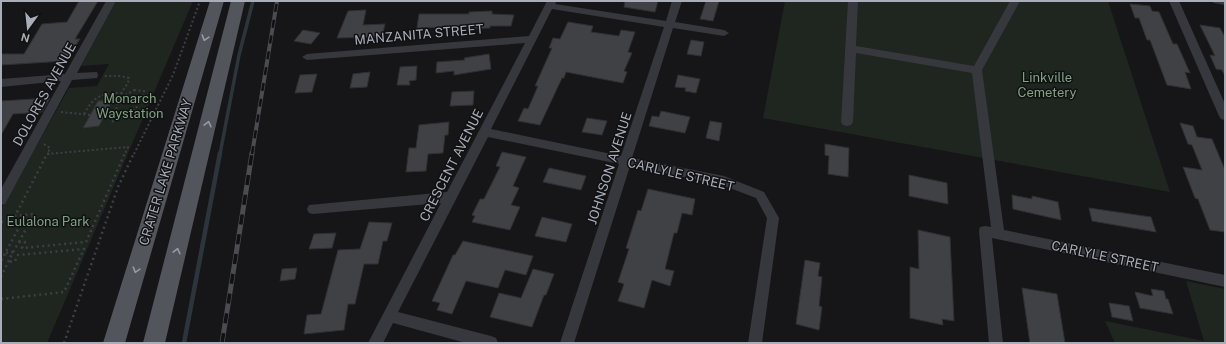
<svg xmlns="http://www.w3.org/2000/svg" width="1226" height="344" font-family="'Public Sans',sans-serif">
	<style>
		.green { fill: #1e261f }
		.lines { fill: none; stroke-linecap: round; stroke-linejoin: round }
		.stream-far1 { stroke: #2c353c; stroke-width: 3.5 }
		.stream { stroke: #2c353c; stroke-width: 4.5 }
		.building { fill: #404145; stroke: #303034 }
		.path-far1 { stroke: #3d3f44; stroke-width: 2; stroke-dasharray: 2 2.5; stroke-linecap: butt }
		.path { stroke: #3d3f44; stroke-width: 2.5; stroke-dasharray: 2 3.5; stroke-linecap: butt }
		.minor { fill: #37383d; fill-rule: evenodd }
		.primary { fill: #53555c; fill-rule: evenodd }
		.rail-far1-casing { stroke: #4a4c52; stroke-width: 4 }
		.rail-casing { stroke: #4a4c52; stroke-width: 5 }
		.rail-far1 { stroke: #111113; stroke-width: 2.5; stroke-dasharray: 8; stroke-linecap: butt }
		.rail { stroke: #111113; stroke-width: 3.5; stroke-dasharray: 10; stroke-linecap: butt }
		.oneway { stroke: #979ba6 }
		.labels { text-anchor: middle; stroke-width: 3; stroke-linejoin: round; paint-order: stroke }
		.street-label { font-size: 13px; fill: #a8adb8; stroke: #111113 }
		.park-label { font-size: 13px; fill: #7fa381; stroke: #111113 }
	</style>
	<rect width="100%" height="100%" fill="#161618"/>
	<path class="green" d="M116,1H193L47,343H1V209L69,88L97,86L109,64L81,66Z
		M785,1H1108L1170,192L763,118Z
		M1186,281L1225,289V343H1115L1105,321L1204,341Z"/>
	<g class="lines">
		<path class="stream-far1" d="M220,154L239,55L253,1"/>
		<path class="stream" d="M184,343L220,153"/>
	</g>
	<path class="building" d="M79,1H98L75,39H80L65,61L1,65V54H24L42,24L67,22Z
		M625,1H658L655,12L624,7Z
		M706,1H719L713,21L700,19Z
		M1130,4L1150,6L1152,11L1159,12L1173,44H1177L1190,73L1185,72L1191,89L1167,85L1150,40H1147L1139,18H1135Z
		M366,10L363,25L385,24L382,37L337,38L348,11Z
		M492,11V14L514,15L511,26H490V28L454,29V27L417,28L419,14H469V12Z
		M568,22L593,26L591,32L619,36L621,30L635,32L628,52L632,53L624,71L627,72L623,83L566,72L564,78H562L540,125L518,121L524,108L528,109L538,86H535L552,48H549L553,38L560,39Z
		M1200,25L1220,28L1225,37V76L1222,70L1216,69L1210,55L1215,56Z
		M303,30L320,33L311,44L294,41Z
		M691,40L704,42L701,56L687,54Z
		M489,54L491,69L454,75V71L436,73L437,62L465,60L464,58Z
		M417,66L416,80L409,81L410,85H397L400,67Z
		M370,72L367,87L350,88L353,74Z
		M317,74L312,92L295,93L300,75Z
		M678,75L700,79L696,93L685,91L686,88L675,87Z
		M474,91L473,105L450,106L452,92Z
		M50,98L42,112L13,114L1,135V101Z
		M113,100L99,126L83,128L98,101Z
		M661,111L690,117L685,133L649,126L652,116L659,117Z
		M587,118L607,121L602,135L582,132Z
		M710,121L722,123L719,141L706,138Z
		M449,122L448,135H445L443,153L428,154L426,171L406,172L409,148H416L419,125Z
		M1180,123L1193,126L1197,137L1212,139L1225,170V232L1210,230L1198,199L1195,198L1183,167L1202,170L1192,145L1188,144Z
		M825,144L849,148L848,177L828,174L829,156L825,155Z
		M502,152L526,157L513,186L519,188L511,205L520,207L510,230L472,222L475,216L472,215L480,199H484L500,167L496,166Z
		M549,168L586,176L581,190L543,182Z
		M909,175L947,183L948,204L909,196Z
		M648,189L695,199L692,215L682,213L677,233H674L665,269L674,271L670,286L652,280L644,308L618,301L624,284L618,282L629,249L626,248L638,210L641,211Z
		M1012,195L1032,199V196L1058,202L1061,220L1013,209Z
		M1089,208L1151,217L1156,232L1092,221Z
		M542,217L572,224L566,242L535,236Z
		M369,222L392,223L387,241H383L378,264H364L355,304H348L344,330L304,334L307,315L321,314L338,250L360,249Z
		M918,230L950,237L954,321L942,319L943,325L910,318V267L919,269Z
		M336,233L332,248L309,249L314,234Z
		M463,241L533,256L526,275L505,270L498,288L466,281L452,314L437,310L440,303L432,301L453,255H455Z
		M805,260L820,263L818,276L822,277L819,306L822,307L819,330L796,324Z
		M297,268L295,279L280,281L282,269Z
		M533,269L554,274L546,295H544L532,327L490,317L499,293L521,298Z
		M1022,288L1057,294L1065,343H1030Z
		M1151,289L1164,291L1166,299H1168L1173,314L1140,308L1135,292L1153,296Z
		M1109,303L1129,306L1133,321L1112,317Z"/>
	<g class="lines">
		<path class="path-far1" d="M134,90L144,91C142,105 131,115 118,117L115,114L119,99Z
			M121,93L124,95
			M61,112L91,115
			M84,114C94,96 101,93 121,93L128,83L129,78L120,76H104
			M112,122L118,117
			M44,144L50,148L48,153
			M47,154L128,147L125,154
			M134,154L173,75L200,1"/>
		<path class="path" d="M1,222L23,220L1,261
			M19,242H25L22,248L86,242L125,153
			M19,242L34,214L15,216L47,154L53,153
			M13,252L19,242
			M1,277L13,252L6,253
			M1,299L64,292L84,249L18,255L15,261L8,262
			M64,343L118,187L134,153"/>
		<path class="minor" d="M106,1H116L77,73L97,72L98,75L97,78L72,80L5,204L1,205V189L61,81L1,87V79L65,74Z
			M547,1H557L555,4L666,21L672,1H682L675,22L724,30L729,33L724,36L673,28L632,158L724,176L764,192L779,218L762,343H748L767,218L756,198L722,185L630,166L574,343H560L619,164L488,137L398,312L491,336L496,338L498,343H466L393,323L383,343H368L441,203L313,214L309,213L307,209L309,205L447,192L525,43L307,60L302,57L307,54L529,36ZM552,9L664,27L621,156L491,129Z
			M848,1H858L856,46L974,66L1010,1H1020L982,70L1004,230L1225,275V287L992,238L1003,343H989L979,231L980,227L985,226L991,227L972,73L856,53L853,122L851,125L847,126L843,125L841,122Z
			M1169,1H1179L1225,104V120L1221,119L1219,116Z
			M1212,1H1225V5L1214,3Z"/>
		<path class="primary" d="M210,1H224L125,343H103Z
			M231,1H245L165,343H143Z"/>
		<g class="rail-far1-casing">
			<path id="rail-far1" d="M252,154L277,1"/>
		</g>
		<g class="rail-casing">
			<path id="rail" d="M222,343L252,153"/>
		</g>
		<use href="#rail-far1" class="rail-far1"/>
		<use href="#rail" class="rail"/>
	</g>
	<defs><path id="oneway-chevron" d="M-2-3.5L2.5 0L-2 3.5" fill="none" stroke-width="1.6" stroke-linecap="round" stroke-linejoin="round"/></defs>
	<g class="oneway">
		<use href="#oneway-chevron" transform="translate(205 38) rotate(107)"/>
		<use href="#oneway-chevron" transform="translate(208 124) rotate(-76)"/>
		<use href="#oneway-chevron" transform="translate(177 251) rotate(-76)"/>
		<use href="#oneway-chevron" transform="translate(136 270) rotate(107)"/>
	</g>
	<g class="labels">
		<g class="street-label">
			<text transform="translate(419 34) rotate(-5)" y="5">MANZANITA STREET</text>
			<text transform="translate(44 94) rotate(-61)" y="5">DOLORES AVENUE</text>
			<text transform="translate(451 165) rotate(-63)" y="5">CRESCENT AVENUE</text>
			<text transform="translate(609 168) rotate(-72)" y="5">JOHNSON AVENUE</text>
			<text transform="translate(165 172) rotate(-73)" y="5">CRATER LAKE PARKWAY</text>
			<text transform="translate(681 174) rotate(13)" y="5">CARLYLE STREET</text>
			<text transform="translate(1105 256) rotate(12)" y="5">CARLYLE STREET</text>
		</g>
		<g class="park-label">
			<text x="1047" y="82">Linkville<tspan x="1047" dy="15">Cemetery</tspan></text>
			<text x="130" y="103">Monarch<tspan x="130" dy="15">Waystation</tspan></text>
			<text x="48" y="226">Eulalona Park</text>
		</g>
	</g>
	<rect width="1226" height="344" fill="none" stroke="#a8adb8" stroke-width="4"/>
	<g transform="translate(28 28) rotate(195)" stroke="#111113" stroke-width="3" paint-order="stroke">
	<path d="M0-3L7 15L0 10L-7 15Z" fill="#a8adb8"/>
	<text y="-6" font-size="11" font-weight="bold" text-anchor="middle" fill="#a8adb8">N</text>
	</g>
</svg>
